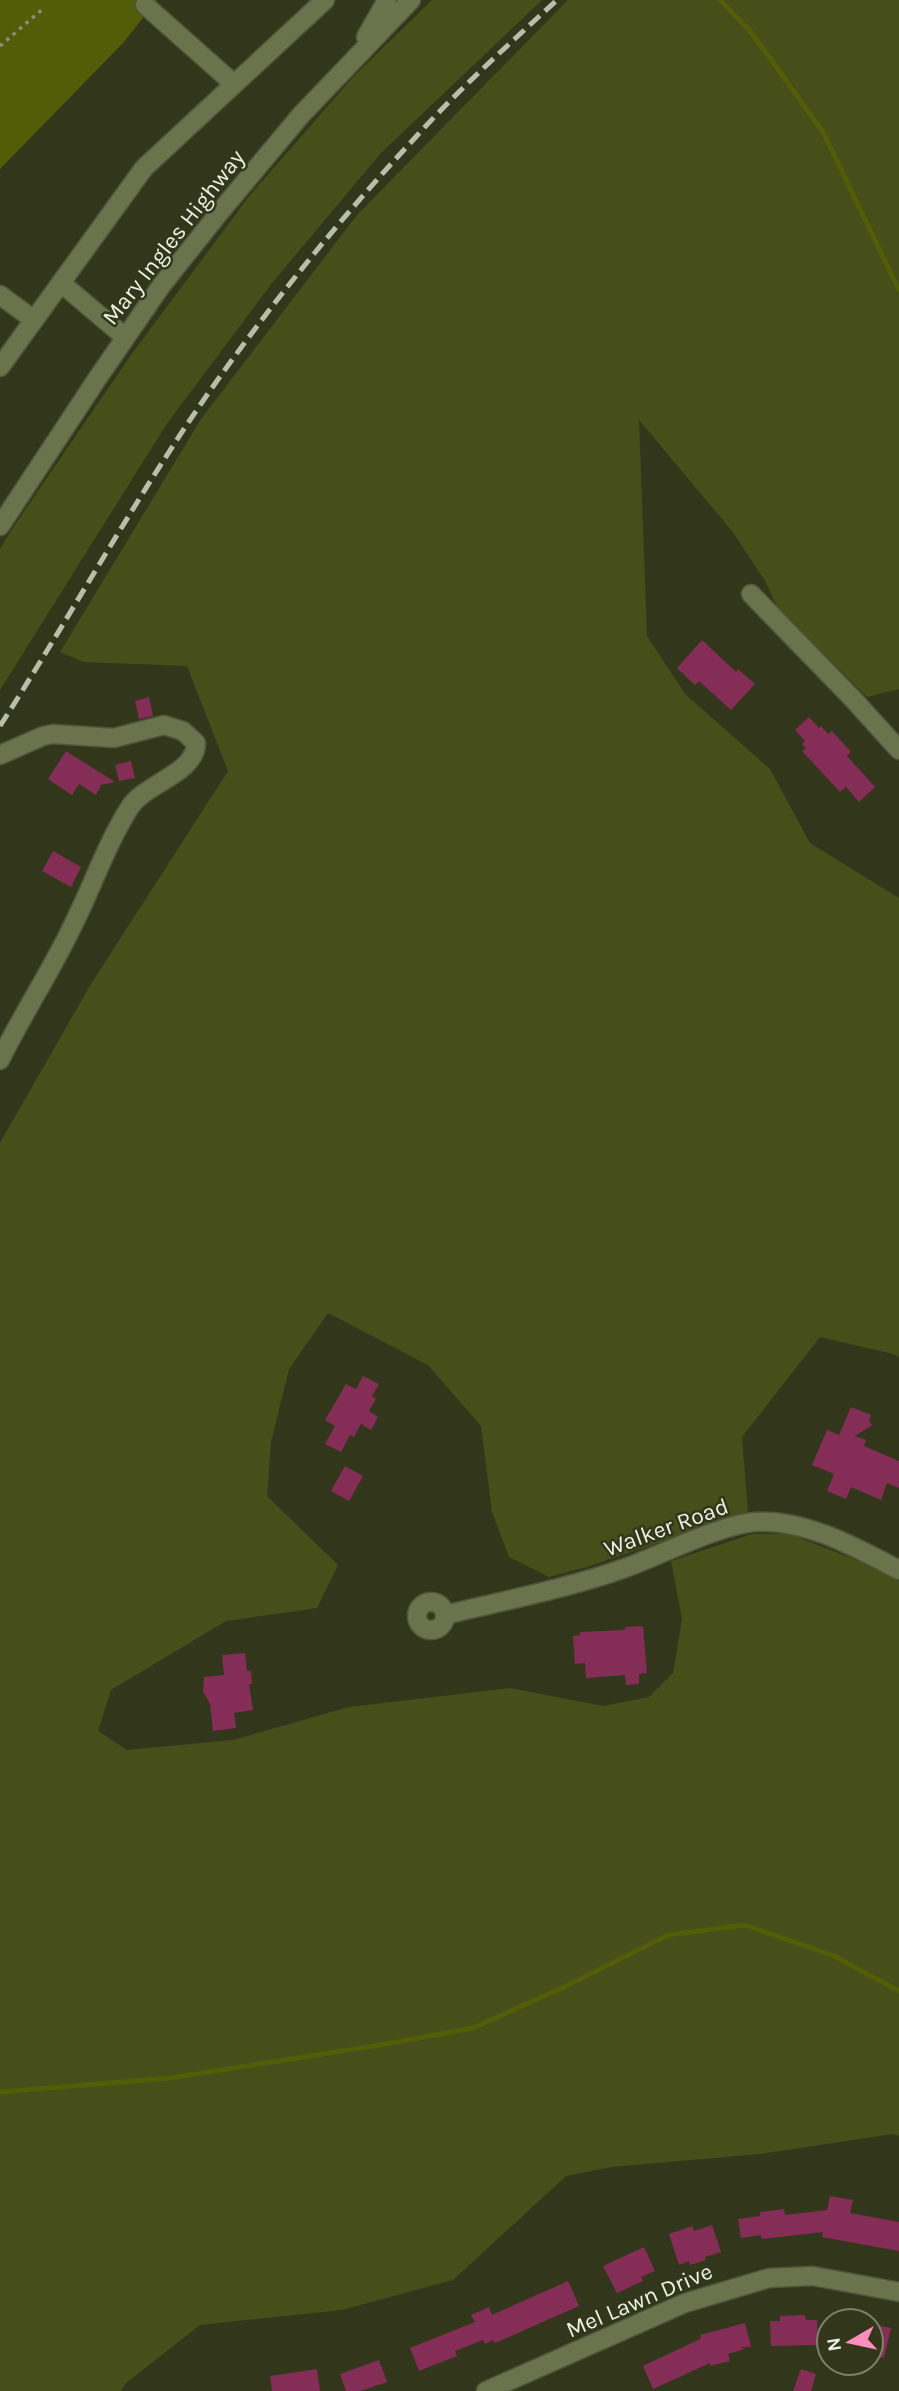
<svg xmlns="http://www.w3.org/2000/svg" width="899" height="2391" font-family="Karla,sans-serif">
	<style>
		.green { fill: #464e1a }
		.water { fill: #515d07 }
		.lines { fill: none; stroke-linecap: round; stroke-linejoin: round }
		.stream { stroke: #515d07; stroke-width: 5 }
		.building { fill: #842d56 }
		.minor-casing { stroke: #50553c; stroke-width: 21 }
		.path { stroke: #898e78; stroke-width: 3.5; stroke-dasharray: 3.5 5; stroke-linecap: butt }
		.minor { stroke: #6b734c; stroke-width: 18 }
		.rail { stroke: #b9beab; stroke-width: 5; stroke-dasharray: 14 7; stroke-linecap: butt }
		.labels { text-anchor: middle; stroke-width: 5; stroke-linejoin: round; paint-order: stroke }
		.street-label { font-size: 23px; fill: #edf1e1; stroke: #32371c }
	</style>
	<rect width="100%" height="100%" fill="#32371c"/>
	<path class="green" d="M432,0H542L381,153L272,283L168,422L0,690V549L12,529L131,355L250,195L354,76Z
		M568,0H899V689L867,697L778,608L765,581L732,531L639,420L647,636L685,694L770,769L810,843L899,898V1357L893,1354L820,1337L742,1437L748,1513L583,1568L549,1577L509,1557L492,1512L481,1426L428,1365L328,1313L289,1369L271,1442L267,1496L338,1565L317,1608L226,1621L111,1690L98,1731L127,1750L233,1740L349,1707L510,1688L603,1706L649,1697L673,1673L682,1619L671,1561L752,1534H790L874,1567L899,1581V2136L893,2134L760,2154L612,2167L566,2176L453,2280L342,2310L200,2325L126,2383L121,2391H0V1143L91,984L228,771L187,666L84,662L60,652L201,419L357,215Z"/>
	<path class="water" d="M0,0H157L123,43L0,169Z"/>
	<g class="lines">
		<path class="stream" d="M720,0L751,32L823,132L899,290
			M0,2092L170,2078L380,2045L473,2028L562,1988L668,1935L745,1925L834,1956L899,1991"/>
	</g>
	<path class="building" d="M702,640L736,672L738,669L755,684L731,710L699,681L695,685L677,668Z
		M149,697L153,716L139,719L135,701Z
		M809,717L819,728L821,726L828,734L832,731L851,752L847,756L875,787L859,802L846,787L840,792L802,751L806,748L802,744L805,741L795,730Z
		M66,751L115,782L101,785L96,795L79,784L72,795L48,779Z
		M131,761L135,778L119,781L115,765Z
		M53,851L81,867L71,887L42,871Z
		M363,1376L379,1384L372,1396L376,1399L369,1411L378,1417L371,1430L361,1424L354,1437L350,1435L341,1452L325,1444L335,1426L325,1420L346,1384L356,1389Z
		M851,1407L871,1415L869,1420L872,1425L855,1436L866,1440L864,1446L899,1461V1488L887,1483L881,1500L851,1487L846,1499L827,1491L834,1474L812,1465L827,1430L839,1435Z
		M345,1466L363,1476L349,1501L331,1491Z
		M643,1626L647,1673L639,1674V1684L626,1685L625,1675L586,1678L585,1663L575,1664L573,1636L580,1635V1632L625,1630V1627Z
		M245,1653L247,1671H251L252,1684H249L253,1710L234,1713L236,1728L213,1731L210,1704L203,1691L204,1677L224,1675L222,1655Z
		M830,2196L853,2200L850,2213L899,2222V2251L822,2237L823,2232L762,2239L761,2235L741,2238L738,2219L760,2216V2212L784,2209L785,2215L827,2210Z
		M712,2225L721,2252L705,2257L706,2260L690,2265L689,2261L679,2265L669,2234L692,2226L694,2231Z
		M644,2247L655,2271L641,2277L643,2281L617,2293L603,2266Z
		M568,2281L579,2306L495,2343L493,2340L485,2344L483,2340L455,2351L457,2356L419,2371L410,2348L475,2322L471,2315L489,2307L492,2315Z
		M805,2315L806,2320H817L818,2345L771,2346L770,2321H780V2316Z
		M745,2323L751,2347H740L745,2349L728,2354L730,2361L710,2366V2363L653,2389L643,2366L696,2341L701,2338L700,2335Z
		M871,2324L891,2328L884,2358L871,2355Z
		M379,2360L387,2382L360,2391H346L340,2374Z
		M317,2369L320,2391H272L270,2376Z
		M801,2369L816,2374L811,2391H793Z"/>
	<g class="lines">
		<g class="minor-casing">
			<path id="minor" d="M145,5L234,84
				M366,37L387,0
				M61,283L125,337
				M0,295L34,320
				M0,367L144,168L325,0
				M0,526L97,379L161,286L219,213L301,115L411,0
				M751,594L853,699L899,750
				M0,755L43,736L53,734L114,738L164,725L183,731L196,743C196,773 146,783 130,807C107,843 93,885 74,923C52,970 23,1013 0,1060
				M417 1616a14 14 0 1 1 28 0a14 14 0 1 1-28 0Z
				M445,1615C505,1600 566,1589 625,1568C661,1555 717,1526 754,1522C804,1518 857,1548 899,1570
				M486,2391L685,2303L769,2278L813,2276L899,2292"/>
		</g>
		<path class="path" d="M0,46L45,7"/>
		<use href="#minor" class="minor"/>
		<path class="rail" d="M0,726C70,617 133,502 207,395C270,305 339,220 413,140C458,90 508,45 557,0"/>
	</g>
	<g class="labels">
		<g class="street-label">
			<text transform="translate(173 237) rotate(-52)" y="8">Mary Ingles Highway</text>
			<text transform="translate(666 1527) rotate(-20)" y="8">Walker Road</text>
			<text transform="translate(639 2300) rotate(-23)" y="8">Mel Lawn Drive</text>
		</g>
	</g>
	<g transform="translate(850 2342) rotate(261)"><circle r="33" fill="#32371c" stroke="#7d816b" stroke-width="2"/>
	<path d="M0-5L12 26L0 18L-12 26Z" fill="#fe8ebd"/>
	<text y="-10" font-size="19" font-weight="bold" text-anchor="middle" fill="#edf1e1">N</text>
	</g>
</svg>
